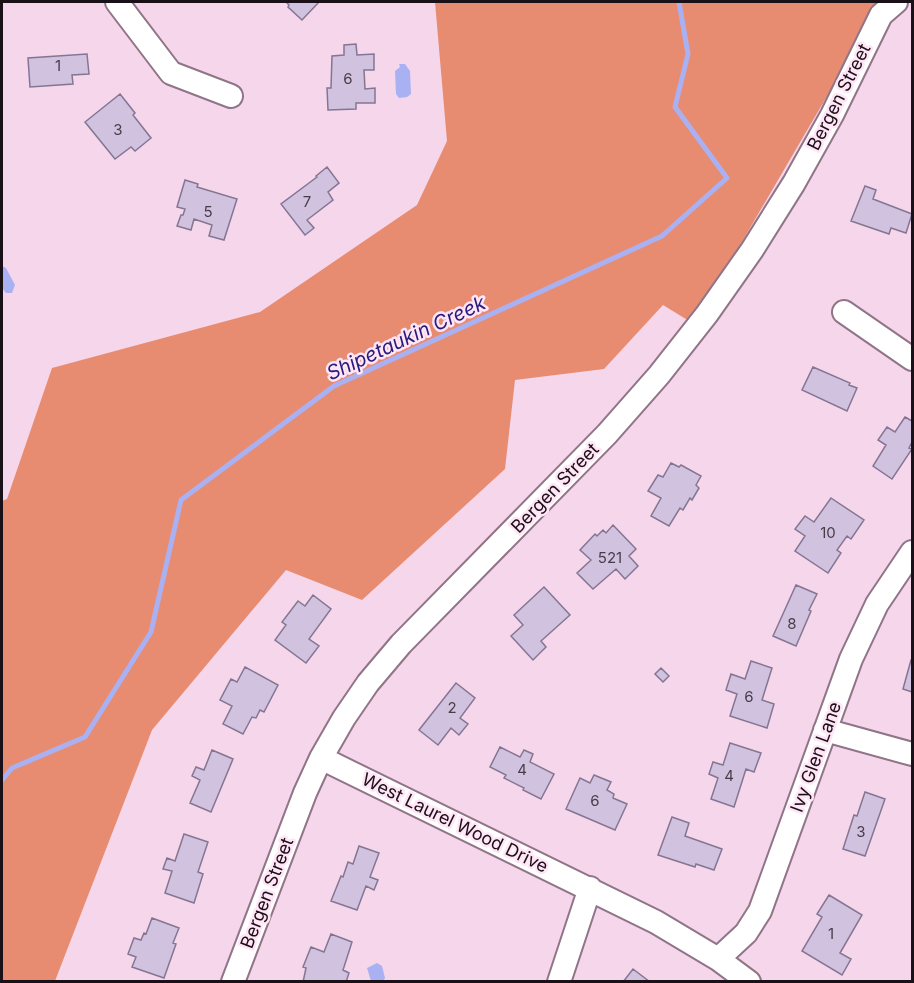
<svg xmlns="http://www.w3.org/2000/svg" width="914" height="983" font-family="Inter,sans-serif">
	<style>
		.forest { fill: #e88c71 }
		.water { fill: #a9b1f3 }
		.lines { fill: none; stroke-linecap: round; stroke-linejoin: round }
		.stream { stroke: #a9b1f3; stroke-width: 5 }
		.building { fill: #d1c2e0; stroke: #847692; stroke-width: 1.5 }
		.minor-casing { stroke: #907487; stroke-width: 26 }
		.minor { stroke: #fff; stroke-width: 22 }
		.labels { text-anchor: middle; stroke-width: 5; stroke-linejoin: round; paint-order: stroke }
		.number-label { font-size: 15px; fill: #483c49 }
		.street-label { font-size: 18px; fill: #1a1017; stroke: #ffe5f6 }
		.water-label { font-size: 20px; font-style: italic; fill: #261c79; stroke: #ffe5f6 }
	</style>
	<rect width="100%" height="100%" fill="#f5d6eb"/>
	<path class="forest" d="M435,2H882L694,324L663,305L604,369L515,380L505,469L362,600L286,570L152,730L55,981L2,982V501L7,499L52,368L260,312L417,205L447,141Z"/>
	<path class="water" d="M399,64H405L410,71L411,94L407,97L399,98L396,94L395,71L400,67Z
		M2,266L6,268L15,285L12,293H6L2,288Z
		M377,963L382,966L385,978L383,981H371L367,968Z"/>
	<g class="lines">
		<path class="stream" d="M2,780L12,768L85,737L151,632L181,500L334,386L662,236L727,178L675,107L688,54L679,2"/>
	</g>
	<path class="building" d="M286,2H319L302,20L288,7L289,5Z
		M356,44L357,55L374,54V70H364L365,89L375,88V103H356V109L328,110L327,88H331L332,56L344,55V45Z
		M87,54L89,74L72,75L73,84L30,87L28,58Z
		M120,94L135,113L133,115L151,138L135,151L131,147L115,159L85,122Z
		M327,167L339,183L328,192L333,200L307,220L314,228L305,235L281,204L317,177L316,176Z
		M185,180L198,184L197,187L237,199L224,240L209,236L212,225L194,219L191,230L177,226L181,215H183L185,209L177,207Z
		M865,186L876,190L873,199L912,214L906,233L891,228L889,234L851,221Z
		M813,367L850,383L849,385L857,388L847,411L802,390Z
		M905,417L912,421V442L909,448L912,449L892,479L873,466L886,445L878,440L887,427L895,432Z
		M671,463L679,467L681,465L701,476L696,485L699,488L692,500L690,498L683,510L680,508L669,526L651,516L661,498L648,491L658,475L663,477Z
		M831,498L864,520L851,539L847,536L837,550L841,553L828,573L795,551L805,536L795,529L805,516L814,522Z
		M613,525L636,549L629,556L638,566L625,579L616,569L593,589L577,573L591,560L580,550L595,534L597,536L603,530L606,533Z
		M796,585L817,594L809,610L811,611L796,646L773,636Z
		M544,587L570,615L541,641L546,647L533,660L511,636L523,625L514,615Z
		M313,595L331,609L309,639L319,646L306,663L275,640L286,625L282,622L298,601L305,606Z
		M911,660H912V692L903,689Z
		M751,661L772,668L762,700L774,704L767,728L730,716L737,694L726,690L731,674L745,679Z
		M245,667L278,685L264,712L260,710L256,718L252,717L243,734L223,724L232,706L220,700L231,679L237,682Z
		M661,668L669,676L663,682L655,674Z
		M456,683L475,698L460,718L468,724L459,735L451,728L438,745L419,730Z
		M730,743L761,753L754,772L746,769L734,807L711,799L718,778L709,774L713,762L723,765Z
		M500,747L520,757L524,750L533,754L530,762L554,774L541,799L523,790L524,788L504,778L506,775L490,767Z
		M212,750L233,759L211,812L190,803L200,780L192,776L196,767L204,770Z
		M594,775L611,782L607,790L614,794L613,798L627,804L615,830L566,809L580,778L590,783Z
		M865,792L885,799L865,856L843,849L854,815L857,816Z
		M672,817L689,823L685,836L722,849L714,870L696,864L695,867L658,855Z
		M184,834L208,842L198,872L203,874L194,903L165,893L172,871L163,869L167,858L175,861Z
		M359,846L379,853L370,877L378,880L374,890L366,886L357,910L331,901L341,876L343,877L348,862L353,864Z
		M829,895L862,915L840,953L851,959L842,975L802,951L822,917L817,914Z
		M152,918L179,928L173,943L176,944L164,978L132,967L136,957L128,954L134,938L141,940L144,933L146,934Z
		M331,934L352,942L343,970L349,973L346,982H303L306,968L303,967L311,947L324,952Z
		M633,969L650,982H623Z"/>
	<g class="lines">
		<g class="minor-casing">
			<path id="minor" d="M117,2L171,73L231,96
				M844,312L912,359
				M825,730L912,754
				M321,758L656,922L718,959L749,982
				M718,959L746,933L760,911L851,659L877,604L912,552
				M233,982L305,793L321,758L344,718L368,683L401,644L607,434L659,375L707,314L752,250L794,183L832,115L881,15L896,2
				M559,982L590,888"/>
		</g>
		<use href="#minor" class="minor"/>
	</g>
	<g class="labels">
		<g class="number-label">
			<text x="58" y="71">1</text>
			<text x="348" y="84">6</text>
			<text x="118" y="135">3</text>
			<text x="307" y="207">7</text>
			<text x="208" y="217">5</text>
			<text x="828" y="538">10</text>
			<text x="610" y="563">521</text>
			<text x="792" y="629">8</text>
			<text x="749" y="702">6</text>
			<text x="452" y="713">2</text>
			<text x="522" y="775">4</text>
			<text x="729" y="781">4</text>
			<text x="595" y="806">6</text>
			<text x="861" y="837">3</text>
			<text x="831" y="939">1</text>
		</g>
		<g class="street-label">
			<text transform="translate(839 97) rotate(-63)" y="6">Bergen Street</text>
			<text transform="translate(555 488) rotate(-46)" y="6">Bergen Street</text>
			<text transform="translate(816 757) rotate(-70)" y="6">Ivy Glen Lane</text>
			<text transform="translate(455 823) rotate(26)" y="6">West Laurel Wood Drive</text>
			<text transform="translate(267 893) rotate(-69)" y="6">Bergen Street</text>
		</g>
		<g class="water-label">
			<text transform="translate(406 338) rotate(-25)" y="7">Shipetaukin Creek</text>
		</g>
	</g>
	<rect width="914" height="983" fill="none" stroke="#1a1017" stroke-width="6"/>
</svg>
